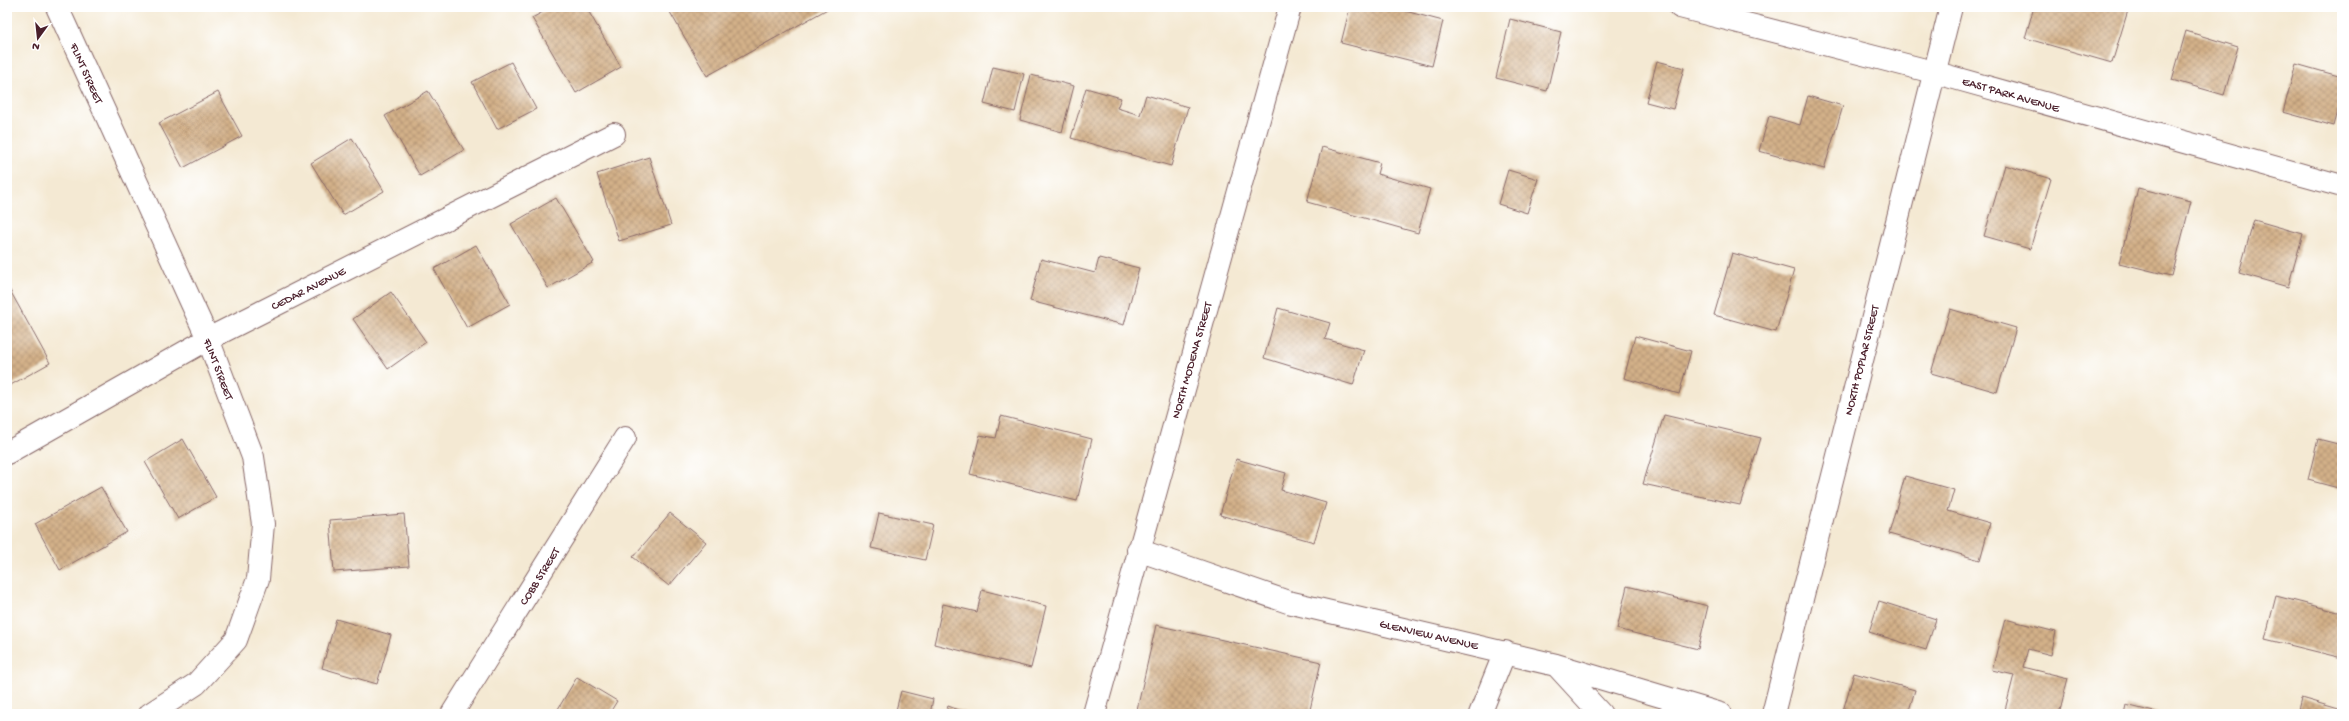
<svg xmlns="http://www.w3.org/2000/svg" width="2349" height="721" font-family="'Gochi Hand',sans-serif">
	<style>
		.building { fill: url(#building-cross-hatch) }
		.lines { fill: none; stroke-linecap: round; stroke-linejoin: round }
		.minor-casing { stroke: #866666; stroke-width: 24 }
		.minor { stroke: #fff; stroke-width: 22 }
		.labels { text-anchor: middle; stroke-width: 3.5; stroke-linejoin: round; paint-order: stroke }
		.street-label { font-size: 12px; fill: #4a1f2b; stroke: #fff }
	</style>
	<defs>
		<pattern id="building-cross-hatch" width="8" height="8" patternUnits="userSpaceOnUse"><rect width="8" height="8" fill="#d3b189"/><path d="M0 0l8 8M0 8l8-8" fill="none" stroke="#ad8f70"/></pattern>
	</defs>
	<rect width="100%" height="100%" fill="#fff"/>
	<filter id="ink" filterUnits="userSpaceOnUse"><feTurbulence type="fractalNoise" baseFrequency=".025" numOctaves="2"/><feDisplacementMap in="SourceGraphic" scale="8" xChannelSelector="R" yChannelSelector="G"/><feConvolveMatrix kernelMatrix="1 2 1 2 8 2 1 2 1" color-interpolation-filters="sRGB"/></filter>
	<filter id="wash" filterUnits="userSpaceOnUse"><feTurbulence type="fractalNoise" baseFrequency=".012" numOctaves="4" result="noise"/><feDisplacementMap in="SourceGraphic" scale="16" xChannelSelector="R" yChannelSelector="G"/><feGaussianBlur stdDeviation="0.9" result="paint"/><feColorMatrix in="noise" values="0 0 0 0 0 0 0 0 0 0 0 0 0 0 0 0 0 1.4 0 .05"/><feComposite in="paint" operator="in"/></filter>
	<g filter="url(#wash)">
		<rect width="100%" height="100%" fill="#f4e9d3"/>
		<g id="blocks">
			<path class="building" d="M552,7H586L621,67L576,93L532,18Z
				M667,7H831L707,76Z
				M1350,7H1406L1405,11L1443,21L1432,66L1341,43Z
				M2034,7H2129L2112,63L2025,38Z
				M1510,19L1561,32L1547,91L1496,78Z
				M2186,31L2238,47L2224,95L2172,80Z
				M1657,61L1684,68L1673,109L1646,102Z
				M511,62L536,109L497,129L472,82Z
				M2296,64L2342,77V96L2334,126L2283,112Z
				M993,67L1024,74L1015,112L984,104Z
				M1031,75L1074,86L1062,132L1020,120Z
				M1086,88L1121,98L1117,108L1140,115L1146,95L1188,107L1171,166L1071,138Z
				M428,91L464,150L420,176L385,116Z
				M218,92L242,136L183,168L159,123Z
				M1808,96L1843,106L1824,169L1759,151L1769,116L1800,125Z
				M352,138L384,191L343,215L311,163Z
				M1322,147L1380,163L1377,174L1430,189L1418,233L1307,202Z
				M649,157L671,225L619,241L597,174Z
				M2005,165L2051,179L2030,249L1984,236Z
				M1508,170L1538,179L1527,213L1498,204Z
				M2138,188L2191,201L2172,276L2119,263Z
				M556,198L594,262L548,288L511,224Z
				M2254,220L2303,234L2288,287L2239,273Z
				M476,245L510,304L467,328L434,269Z
				M1732,253L1794,270L1776,332L1714,315Z
				M1099,258L1139,268L1124,325L1030,301L1041,259L1095,273Z
				M7,285L50,363L7,387Z
				M391,292L426,342L388,369L353,319Z
				M1278,308L1330,323L1325,339L1364,350L1353,385L1264,358Z
				M1950,309L2016,328L1997,392L1931,373Z
				M1635,336L1691,351L1679,394L1624,378Z
				M1664,415L1761,438L1740,505L1643,484Z
				M1001,416L1092,439L1077,501L970,474L980,435L996,438Z
				M183,439L216,497L178,519L145,462Z
				M2318,439L2342,445V489L2308,480Z
				M1236,459L1286,473L1281,490L1326,503L1314,542L1220,515Z
				M1905,476L1954,490L1948,511L1990,523L1980,560L1889,534Z
				M101,487L127,532L60,570L35,524Z
				M670,513L706,542L669,586L633,557Z
				M879,513L933,525L925,560L871,548Z
				M404,514L409,566L334,572L330,520Z
				M1627,586L1708,606L1698,649L1617,629Z
				M982,590L1046,606L1031,668L934,644L943,604L977,612Z
				M2276,596L2342,613V658L2265,639Z
				M1879,601L1936,619L1926,650L1869,632Z
				M336,619L391,635L377,684L322,668Z
				M2005,619L2056,632L2051,655L2028,649L2023,667L2068,678L2059,714H2004L2014,675L1992,670Z
				M1156,625L1321,662L1309,714H1136Z
				M1854,673L1915,690L1908,714H1842Z
				M577,677L617,701L609,714H555Z
				M901,691L933,699L930,714H895Z
				M2301,698L2342,710V714H2297Z
				M2126,705L2158,713V714H2124Z
				M948,706L970,714H945Z"/>
		</g>
	</g>
	<g filter="url(#ink)">
		<use href="#blocks" fill-opacity="0" stroke="#866666" stroke-width="1"/>
		<g class="lines">
			<g class="minor-casing">
				<path id="minor" d="M57,7L208,339L253,457L263,524L258,579L236,640L196,684L150,714
					M1680,7L1933,72L2342,186
					M7,453L208,339L614,134
					M1138,550L1288,602L1556,665L1721,714
					M1557,666L1601,714
					M452,714L625,438
					M1094,714L1290,7
					M1480,714L1505,652
					M1773,714L1951,7"/>
			</g>
			<use href="#minor" class="minor"/>
		</g>
	</g>
	<g class="labels">
		<g class="street-label">
			<text transform="translate(87 73) rotate(66)" y="4">FLINT STREET</text>
			<text transform="translate(2011 94) rotate(16)" y="4">EAST PARK AVENUE</text>
			<text transform="translate(308 288) rotate(-27)" y="4">CEDAR AVENUE</text>
			<text transform="translate(1191 360) rotate(-74)" y="4">NORTH MODENA STREET</text>
			<text transform="translate(1861 360) rotate(-76)" y="4">NORTH POPLAR STREET</text>
			<text transform="translate(219 369) rotate(69)" y="4">FLINT STREET</text>
			<text transform="translate(539 576) rotate(-58)" y="4">COBB STREET</text>
			<text transform="translate(1429 634) rotate(13)" y="4">GLENVIEW AVENUE</text>
		</g>
	</g>
	<rect width="2349" height="721" fill="none" stroke="#fff" stroke-width="24"/>
	<g transform="translate(38 38) rotate(195)" stroke="#ffffff" stroke-width="3" paint-order="stroke">
	<path d="M0-3L7 15L0 10L-7 15Z" fill="#4a1f2b"/>
	<text y="-6" font-size="11" font-weight="bold" text-anchor="middle" fill="#4a1f2b">N</text>
	</g>
</svg>
